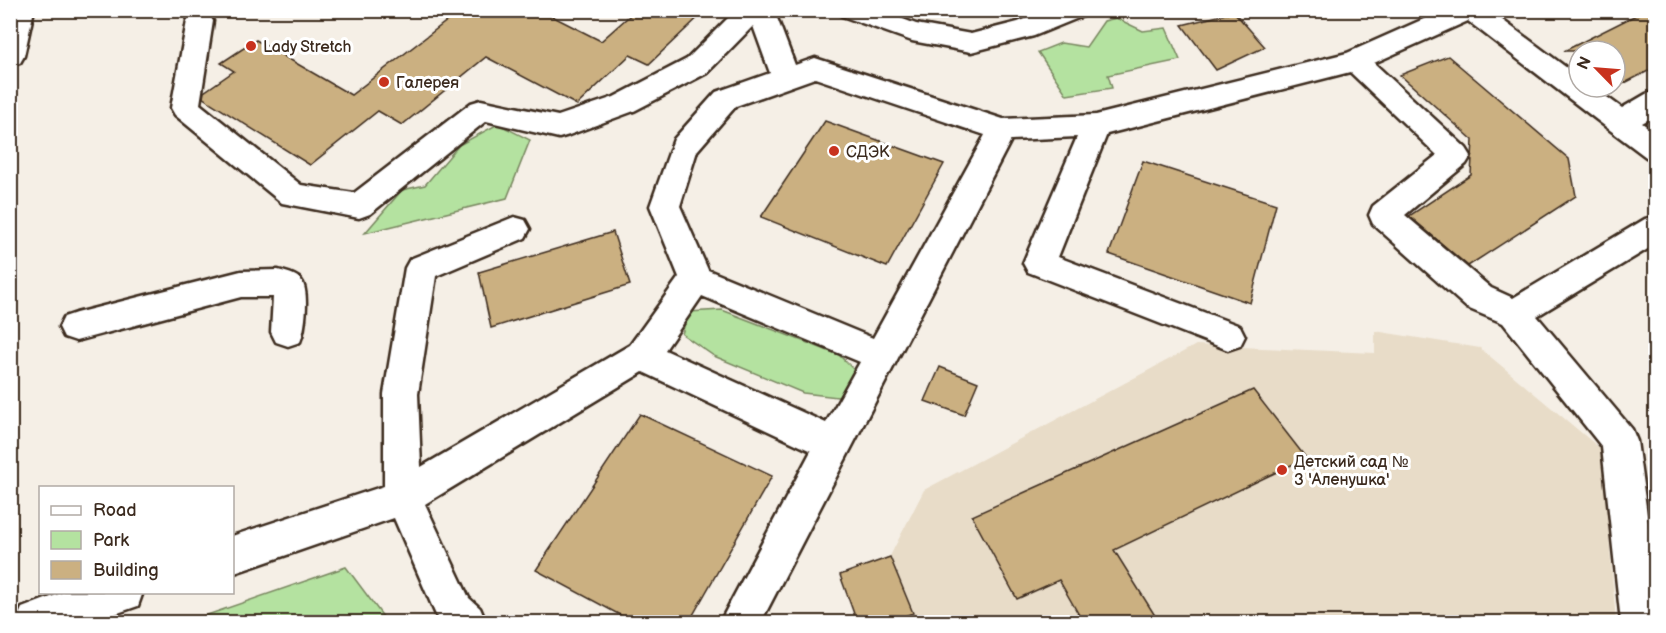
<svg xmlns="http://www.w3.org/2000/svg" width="1666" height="633" font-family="'Balsamiq Sans',sans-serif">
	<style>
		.built { fill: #e8dcc8 }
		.green { fill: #b4e2a0; stroke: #78865f; stroke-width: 1.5 }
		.building { fill: #cbb081; stroke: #3b2a1e; stroke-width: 1.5 }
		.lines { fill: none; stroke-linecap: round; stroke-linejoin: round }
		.minor-casing { stroke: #3b2a1e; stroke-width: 5 }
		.major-casing { stroke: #3b2a1e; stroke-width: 5 }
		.minor { fill: #fff; fill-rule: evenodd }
		.major { fill: #fff; fill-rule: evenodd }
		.poi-dot { fill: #c8321e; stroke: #fff; stroke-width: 2 }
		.labels { text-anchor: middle; stroke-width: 6; stroke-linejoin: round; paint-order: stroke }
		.poi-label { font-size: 16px; fill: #3b2a1e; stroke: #fff; text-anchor: start }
	</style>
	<rect width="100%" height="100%" fill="#f5efe6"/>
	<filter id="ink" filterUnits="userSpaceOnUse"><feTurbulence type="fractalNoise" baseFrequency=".0167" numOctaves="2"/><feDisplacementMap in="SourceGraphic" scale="12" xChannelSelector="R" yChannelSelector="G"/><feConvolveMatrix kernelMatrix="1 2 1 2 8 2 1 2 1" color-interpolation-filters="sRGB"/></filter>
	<g filter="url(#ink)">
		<path class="built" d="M1375,331L1480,348L1602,450L1616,622H857L840,575L890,556L924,490L1196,345L1375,353Z"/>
		<path class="green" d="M1116,18L1143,31L1166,28L1180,60L1108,75L1112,88L1067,95L1038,52L1061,43L1086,47L1104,21Z
			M498,124L530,140L507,198L365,233L402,190L425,185L459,145Z
			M722,310L839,355L858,374L846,398L803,393L714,356L682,334L688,312Z
			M346,567L387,622H187Z"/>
		<path class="building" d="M461,10H540L601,41L636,10H706L649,64L630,55L577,105L486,57L402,125L378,111L310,165L203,98L204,92L234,71L221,63L256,40L351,95Z
			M1646,10H1656V67L1615,88V51H1564Z
			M1234,12L1265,47L1216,70L1182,25Z
			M1448,56L1569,159L1576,196L1468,266L1409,216L1471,175L1473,140L1400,75Z
			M825,121L944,164L887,267L761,217Z
			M1143,161L1276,204L1250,303L1109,254Z
			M613,232L630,285L491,328L479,272Z
			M940,367L978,382L964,415L925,401Z
			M1253,390L1306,458L1114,550L1159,622H1083L1059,580L1017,599L972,516Z
			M640,414L772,476L689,622H633L536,570Z
			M890,557L913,613L888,622H857L840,575Z"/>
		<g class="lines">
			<g class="minor-casing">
				<path id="minor" d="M736,10H774L795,65L815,58L1003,119L1096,115L1347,53L1444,10H1489L1579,77V87H1593L1622,108L1646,94L1656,91V115L1642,123L1656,133V160L1646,157L1610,130L1468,21L1374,63L1466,148L1471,156L1466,164L1405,215L1491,288L1513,298L1645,219L1656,216V244L1537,316L1632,429L1637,441L1656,581V622H1621L1602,447L1503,323L1467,308L1373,224L1369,215L1373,206L1437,155L1350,72L1107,134L1058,257L1240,326L1245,336L1240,346L1228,350L1028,272L1023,263L1077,137L1011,140L761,622H720L811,451L643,372L425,504L469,598L480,608L486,622H439L394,518L232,574V536L384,486V394L405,268L410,259L514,217L525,220L530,229L525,238L436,276L418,394L421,467L630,345L679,277L650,206L674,139L716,92L770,73L753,26L707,73L634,111L569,135L559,138L486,121L370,214L359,218L282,203L175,115L171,108L187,21L191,15L200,12L209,15L213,21L200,104L301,185L354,193L471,103L481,100L558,116L614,97L687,59ZM815,78L985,135L873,338L708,270L680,206L697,151L736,106ZM702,296L860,362L826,423L665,350Z
					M838,10H879L916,24L971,34L1018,22L1048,10H1087L1083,16L1034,36L971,52L912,41L842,16Z
					M278,270C285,272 296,274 301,280C310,290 305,331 300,342L288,346L276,342L271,332L273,297H241L76,341L64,337L59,327L64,317L76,313L241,271Z
					M64,592H143L138,606L92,622H16L22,608Z"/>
			</g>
			<g class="major-casing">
				<path id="major" d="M10,10H34L24,56L20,63L10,65Z"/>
			</g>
			<use href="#minor" class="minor"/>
			<use href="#major" class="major"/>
		</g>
	</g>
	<g class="poi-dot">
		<circle cx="251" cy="46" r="6"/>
		<circle cx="384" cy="82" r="6"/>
		<circle cx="834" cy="151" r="6"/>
		<circle cx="1282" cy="470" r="6"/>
	</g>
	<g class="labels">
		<g class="poi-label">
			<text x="263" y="52">Lady Stretch</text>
			<text x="396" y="88">Галерея</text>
			<text x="846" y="157">СДЭК</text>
			<text x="1294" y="467">Детский сад №<tspan x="1294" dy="18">3 'Аленушка'</tspan></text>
		</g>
	</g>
	<rect width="1666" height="633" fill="none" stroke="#fff" stroke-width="36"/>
	<rect x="18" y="18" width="1630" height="597" fill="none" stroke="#3b2a1e" stroke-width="2" filter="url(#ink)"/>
	<rect x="39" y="486" width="195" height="108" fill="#ffffff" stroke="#b1aaa5" stroke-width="1.5"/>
	<rect x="51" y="506" width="30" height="9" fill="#ffffff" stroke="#b1aaa5" stroke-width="1.5"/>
	<text x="93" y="516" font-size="18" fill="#3b2a1e">Road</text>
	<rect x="51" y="531" width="30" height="18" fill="#b4e2a0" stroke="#b1aaa5" stroke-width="1.5"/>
	<text x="93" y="546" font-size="18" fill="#3b2a1e">Park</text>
	<rect x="51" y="561" width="30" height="18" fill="#cbb081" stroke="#b1aaa5" stroke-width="1.5"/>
	<text x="93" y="576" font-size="18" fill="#3b2a1e">Building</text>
	<g transform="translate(1597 69) rotate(295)"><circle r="28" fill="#ffffff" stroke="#b1aaa5" stroke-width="1.5"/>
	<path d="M0-4.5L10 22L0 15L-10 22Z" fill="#c8321e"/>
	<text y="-9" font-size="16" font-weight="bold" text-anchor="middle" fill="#3b2a1e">N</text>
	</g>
</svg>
